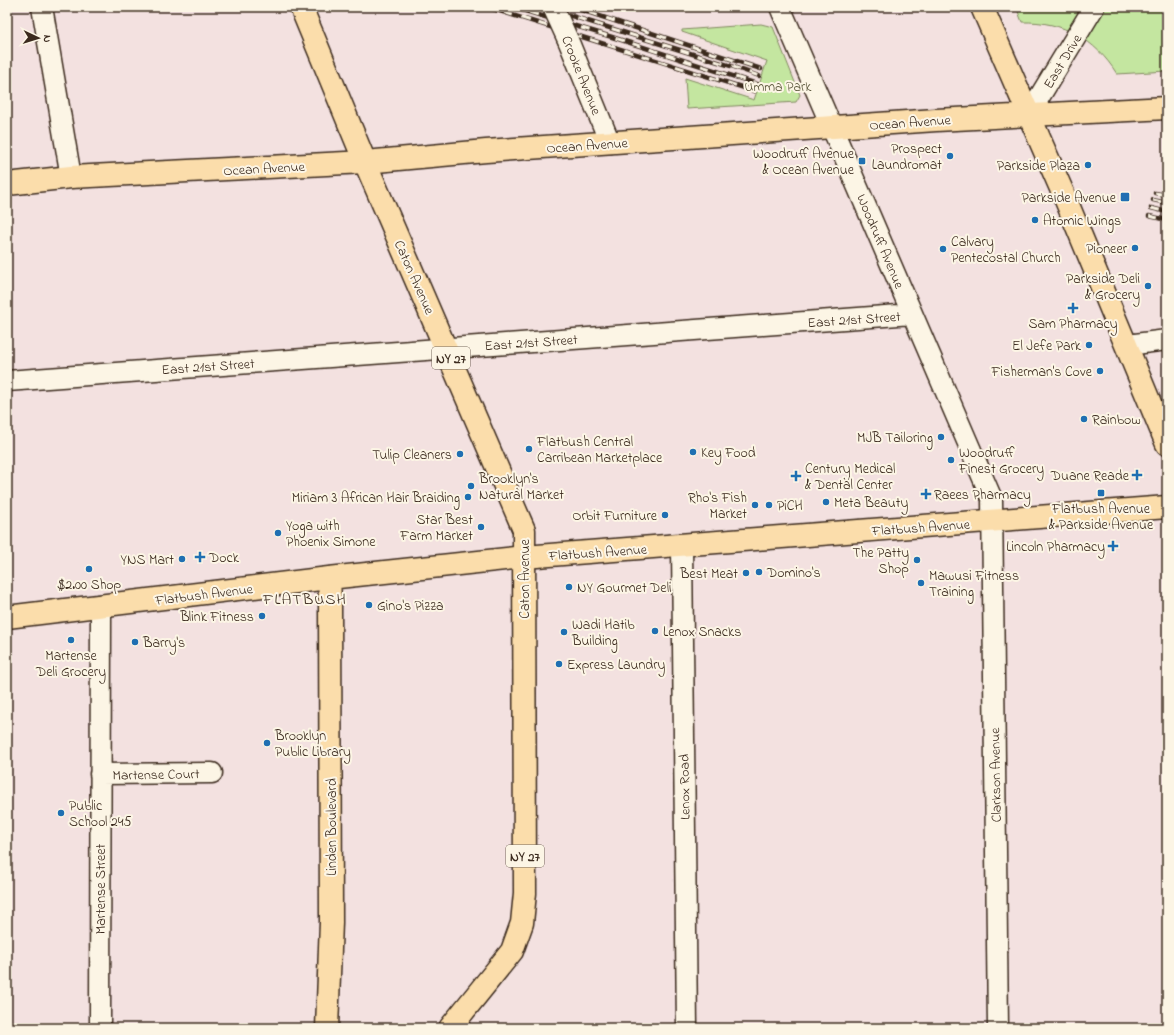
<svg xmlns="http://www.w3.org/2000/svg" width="1174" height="1035" font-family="'Indie Flower',sans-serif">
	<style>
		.green { fill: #c4e6a0; stroke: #80885f }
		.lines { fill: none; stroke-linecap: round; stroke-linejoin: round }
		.minor-casing { stroke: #3b2a1e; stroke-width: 23 }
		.major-casing { stroke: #3b2a1e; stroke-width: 25 }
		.highway-casing { stroke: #3b2a1e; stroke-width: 25 }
		.minor { stroke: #fcf5e5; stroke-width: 20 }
		.major { stroke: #fbddab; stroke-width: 22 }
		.highway { stroke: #fbddab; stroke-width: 22 }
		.rail-casing { stroke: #3b2a1e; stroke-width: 4.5 }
		.rail { stroke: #fcf5e5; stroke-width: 3; stroke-dasharray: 9; stroke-linecap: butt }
		.minor-bridge-casing { stroke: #3b2a1e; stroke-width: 23; stroke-linecap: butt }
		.minor-bridge { stroke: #fcf5e5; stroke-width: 20 }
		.poi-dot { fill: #1f6fb2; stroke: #fcf5e5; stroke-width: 1.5 }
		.labels { text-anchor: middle; stroke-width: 4; stroke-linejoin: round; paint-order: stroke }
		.shield { fill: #fcf5e5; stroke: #75675a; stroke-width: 1 }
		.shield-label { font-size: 13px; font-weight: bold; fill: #3b2a1e }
		.street-label { font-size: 14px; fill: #3b2a1e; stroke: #fcf5e5 }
		.park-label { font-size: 14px; fill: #5d593e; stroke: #fcf5e5 }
		.poi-label { font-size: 14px; fill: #3b2a1e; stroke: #fcf5e5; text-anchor: start }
		.quarter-label { font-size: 16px; letter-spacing: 1px; fill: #3b2a1e; stroke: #fcf5e5 }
	</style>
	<rect width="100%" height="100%" fill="#f3e1e0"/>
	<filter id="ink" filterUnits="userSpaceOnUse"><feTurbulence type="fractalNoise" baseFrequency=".025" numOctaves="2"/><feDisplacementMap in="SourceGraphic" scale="8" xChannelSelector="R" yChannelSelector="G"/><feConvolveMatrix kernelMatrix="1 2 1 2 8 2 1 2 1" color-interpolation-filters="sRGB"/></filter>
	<g filter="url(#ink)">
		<path class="green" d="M1021,7H1167V71L1117,74C1095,39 1063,21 1022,22L1017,9L1021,8Z
			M761,24L773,27L800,95L796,102L687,109L685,78L754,100L767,61L682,32V30Z"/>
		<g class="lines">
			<g class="minor-casing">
				<path id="minor" d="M42,7L71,177
					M780,7L992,499L998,1028
					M568,40L610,143
					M1029,114L1094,7
					M1127,345L1167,340
					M7,381L912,314
					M682,546L687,1028
					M100,774L212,773
					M100,1028L101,607"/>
			</g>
			<g class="major-casing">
				<path id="major" d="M982,7L1066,200L1167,444
					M7,184L71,177L365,162L486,151L936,120L1167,108
					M7,617L329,578L524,557L1167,507
					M327,1028L331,922L330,600L329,578"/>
			</g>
			<g class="highway-casing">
				<path id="highway" d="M301,7L365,162L524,530L525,893L522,923L512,951L450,1028"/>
			</g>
			<use href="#minor" class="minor"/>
			<use href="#major" class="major"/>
			<use href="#highway" class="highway"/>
			<g class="rail-casing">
				<path id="rail" d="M487,7L754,91
					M512,7L612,37L757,84
					M543,7L731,66L759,76
					M572,7L761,69
					M1155,193L1167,195
					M1153,200L1167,203
					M1151,208L1167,212
					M1149,216L1167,220"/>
			</g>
			<use href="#rail" class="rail"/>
			<g class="minor-bridge-casing">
				<path id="minor-bridge" d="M553,7L568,40"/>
			</g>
			<use href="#minor-bridge" class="minor-bridge"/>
		</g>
	</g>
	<g class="poi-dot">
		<circle cx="950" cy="156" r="4"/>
		<rect x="858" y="157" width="8" height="8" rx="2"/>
		<circle cx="1088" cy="165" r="4"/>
		<rect x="1120" y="192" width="10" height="10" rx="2"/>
		<circle cx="1035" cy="220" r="4"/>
		<circle cx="1135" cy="248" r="4"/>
		<circle cx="943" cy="249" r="4"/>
		<circle cx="1148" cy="286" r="4"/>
		<path d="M1071 302h4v4h4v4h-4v4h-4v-4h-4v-4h4z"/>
		<circle cx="1089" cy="345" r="4"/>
		<circle cx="1100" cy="371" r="4"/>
		<circle cx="1084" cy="419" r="4"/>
		<circle cx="941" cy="437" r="4"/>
		<circle cx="529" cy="449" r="4"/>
		<circle cx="693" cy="452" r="4"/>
		<circle cx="460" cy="454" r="4"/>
		<circle cx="951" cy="460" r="4"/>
		<path d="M1135 469h4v4h4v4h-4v4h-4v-4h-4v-4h4z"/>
		<path d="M794 470h4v4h4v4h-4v4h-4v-4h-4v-4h4z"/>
		<circle cx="471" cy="486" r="4"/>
		<rect x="1097" y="489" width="8" height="8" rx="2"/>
		<path d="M924 488h4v4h4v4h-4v4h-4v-4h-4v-4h4z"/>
		<circle cx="468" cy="497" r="4"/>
		<circle cx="826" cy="502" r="4"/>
		<circle cx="755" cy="505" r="4"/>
		<circle cx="769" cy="505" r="4"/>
		<circle cx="665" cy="515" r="4"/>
		<circle cx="481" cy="527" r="4"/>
		<circle cx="278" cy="533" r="4"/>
		<path d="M1111 540h4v4h4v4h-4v4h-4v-4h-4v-4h4z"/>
		<path d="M198 551h4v4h4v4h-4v4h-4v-4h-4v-4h4z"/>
		<circle cx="182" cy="559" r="4"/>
		<circle cx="917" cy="560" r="4"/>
		<circle cx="89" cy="569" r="4"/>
		<circle cx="759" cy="572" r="4"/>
		<circle cx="746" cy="573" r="4"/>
		<circle cx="921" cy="583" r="4"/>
		<circle cx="569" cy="587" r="4"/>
		<circle cx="369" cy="605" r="4"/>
		<circle cx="262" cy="616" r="4"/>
		<circle cx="655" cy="631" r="4"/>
		<circle cx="564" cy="632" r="4"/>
		<circle cx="71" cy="640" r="4"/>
		<circle cx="135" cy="642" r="4"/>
		<circle cx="559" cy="664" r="4"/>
		<circle cx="267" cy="743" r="4"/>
		<circle cx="61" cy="813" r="4"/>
	</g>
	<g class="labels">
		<g class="shield">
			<rect x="432" y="347" width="38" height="22" rx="3"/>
			<rect x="506" y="845" width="38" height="22" rx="3"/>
		</g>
		<g class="shield-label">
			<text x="451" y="363">NY 27</text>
			<text x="525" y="861">NY 27</text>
		</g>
		<g class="street-label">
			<text transform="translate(1062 61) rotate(-59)" y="5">East Drive</text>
			<text transform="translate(582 75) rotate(68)" y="5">Crooke Avenue</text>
			<text transform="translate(910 122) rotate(-4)" y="5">Ocean Avenue</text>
			<text transform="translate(587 145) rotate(-4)" y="5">Ocean Avenue</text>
			<text transform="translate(264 168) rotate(-3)" y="5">Ocean Avenue</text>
			<text transform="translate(881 241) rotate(67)" y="5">Woodruff Avenue</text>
			<text transform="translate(415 277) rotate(66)" y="5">Caton Avenue</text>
			<text transform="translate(854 319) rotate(-4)" y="5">East 21st Street</text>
			<text transform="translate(531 342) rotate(-4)" y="5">East 21st Street</text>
			<text transform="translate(208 366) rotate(-4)" y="5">East 21st Street</text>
			<text transform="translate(921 527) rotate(-4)" y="5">Flatbush Avenue</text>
			<text transform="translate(598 552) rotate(-4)" y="5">Flatbush Avenue</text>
			<text transform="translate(524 579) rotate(-90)" y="5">Caton Avenue</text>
			<text transform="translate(204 594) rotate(-7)" y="5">Flatbush Avenue</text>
			<text transform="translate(156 774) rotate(-1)" y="5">Martense Court</text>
			<text transform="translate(995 775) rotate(-91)" y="5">Clarkson Avenue</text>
			<text transform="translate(684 787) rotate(-91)" y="5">Lenox Road</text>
			<text transform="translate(331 827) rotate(-90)" y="5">Linden Boulevard</text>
			<text transform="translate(100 889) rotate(-90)" y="5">Martense Street</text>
		</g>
		<g class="park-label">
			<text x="778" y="91">Umma Park</text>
		</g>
		<g class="poi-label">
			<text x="942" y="153" text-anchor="end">Prospect<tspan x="942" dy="16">Laundromat</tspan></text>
			<text x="854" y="158" text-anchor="end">Woodruff Avenue<tspan x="854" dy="16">&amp; Ocean Avenue</tspan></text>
			<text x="1080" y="170" text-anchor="end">Parkside Plaza</text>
			<text x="1116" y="202" text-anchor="end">Parkside Avenue</text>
			<text x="1043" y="225">Atomic Wings</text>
			<text x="951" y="246">Calvary<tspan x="951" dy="16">Pentecostal Church</tspan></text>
			<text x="1127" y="253" text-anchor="end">Pioneer</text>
			<text x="1140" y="283" text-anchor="end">Parkside Deli<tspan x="1140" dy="16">&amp; Grocery</tspan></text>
			<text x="1073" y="328" text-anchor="middle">Sam Pharmacy</text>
			<text x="1081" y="350" text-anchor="end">El Jefe Park</text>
			<text x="1092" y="376" text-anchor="end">Fisherman's Cove</text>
			<text x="1092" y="424">Rainbow</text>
			<text x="933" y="442" text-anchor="end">MJB Tailoring</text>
			<text x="537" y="446">Flatbush Central<tspan x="537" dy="16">Carribean Marketplace</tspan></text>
			<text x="701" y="457">Key Food</text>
			<text x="959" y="457">Woodruff<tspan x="959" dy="16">Finest Grocery</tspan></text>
			<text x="452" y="459" text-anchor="end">Tulip Cleaners</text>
			<text x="805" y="473">Century Medical<tspan x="805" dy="16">&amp; Dental Center</tspan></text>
			<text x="1129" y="480" text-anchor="end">Duane Reade</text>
			<text x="479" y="483">Brooklyn's<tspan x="479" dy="16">Natural Market</tspan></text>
			<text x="934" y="499">Raees Pharmacy</text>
			<text x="460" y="502" text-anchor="end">Miriam 3 African Hair Braiding</text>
			<text x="747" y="502" text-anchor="end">Rho's Fish<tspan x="747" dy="16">Market</tspan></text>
			<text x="834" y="507">Meta Beauty</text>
			<text x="777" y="510">PiCH</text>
			<text x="1101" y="513" text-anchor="middle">Flatbush Avenue<tspan x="1101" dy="16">&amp; Parkside Avenue</tspan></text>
			<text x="657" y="520" text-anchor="end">Orbit Furniture</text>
			<text x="473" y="524" text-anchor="end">Star Best<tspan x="473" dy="16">Farm Market</tspan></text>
			<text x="286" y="530">Yoga with<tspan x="286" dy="16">Phoenix Simone</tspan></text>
			<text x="1105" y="551" text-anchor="end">Lincoln Pharmacy</text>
			<text x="909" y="557" text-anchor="end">The Patty<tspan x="909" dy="16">Shop</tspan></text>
			<text x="209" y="562">Dock</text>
			<text x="174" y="564" text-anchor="end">YNS Mart</text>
			<text x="767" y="577">Domino's</text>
			<text x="738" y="578" text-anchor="end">Best Meat</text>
			<text x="929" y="580">Mawusi Fitness<tspan x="929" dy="16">Training</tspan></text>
			<text x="89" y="589" text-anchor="middle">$2.00 Shop</text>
			<text x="577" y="592">NY Gourmet Deli</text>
			<text x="377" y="610">Gino's Pizza</text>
			<text x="254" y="621" text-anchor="end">Blink Fitness</text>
			<text x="572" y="629">Wadi Hatib<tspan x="572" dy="16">Building</tspan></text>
			<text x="663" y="636">Lenox Snacks</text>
			<text x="143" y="647">Barry's</text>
			<text x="71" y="660" text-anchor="middle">Martense<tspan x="71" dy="16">Deli Grocery</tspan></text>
			<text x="567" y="669">Express Laundry</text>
			<text x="275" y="740">Brooklyn<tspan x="275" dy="16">Public Library</tspan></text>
			<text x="69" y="810">Public<tspan x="69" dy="16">School 245</tspan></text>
		</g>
		<g class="quarter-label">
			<text x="305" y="604">FLATBUSH</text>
		</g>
	</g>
	<rect width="1174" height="1035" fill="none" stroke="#fcf5e5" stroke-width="24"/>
	<rect x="12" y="12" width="1150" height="1011" fill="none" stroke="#3b2a1e" stroke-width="1.5" filter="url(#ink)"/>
	<g transform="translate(38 38) rotate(94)" stroke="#fcf5e5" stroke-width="3" paint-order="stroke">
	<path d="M0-3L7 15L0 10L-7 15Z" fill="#3b2a1e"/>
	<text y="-6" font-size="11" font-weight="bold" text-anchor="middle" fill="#3b2a1e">N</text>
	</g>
</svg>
